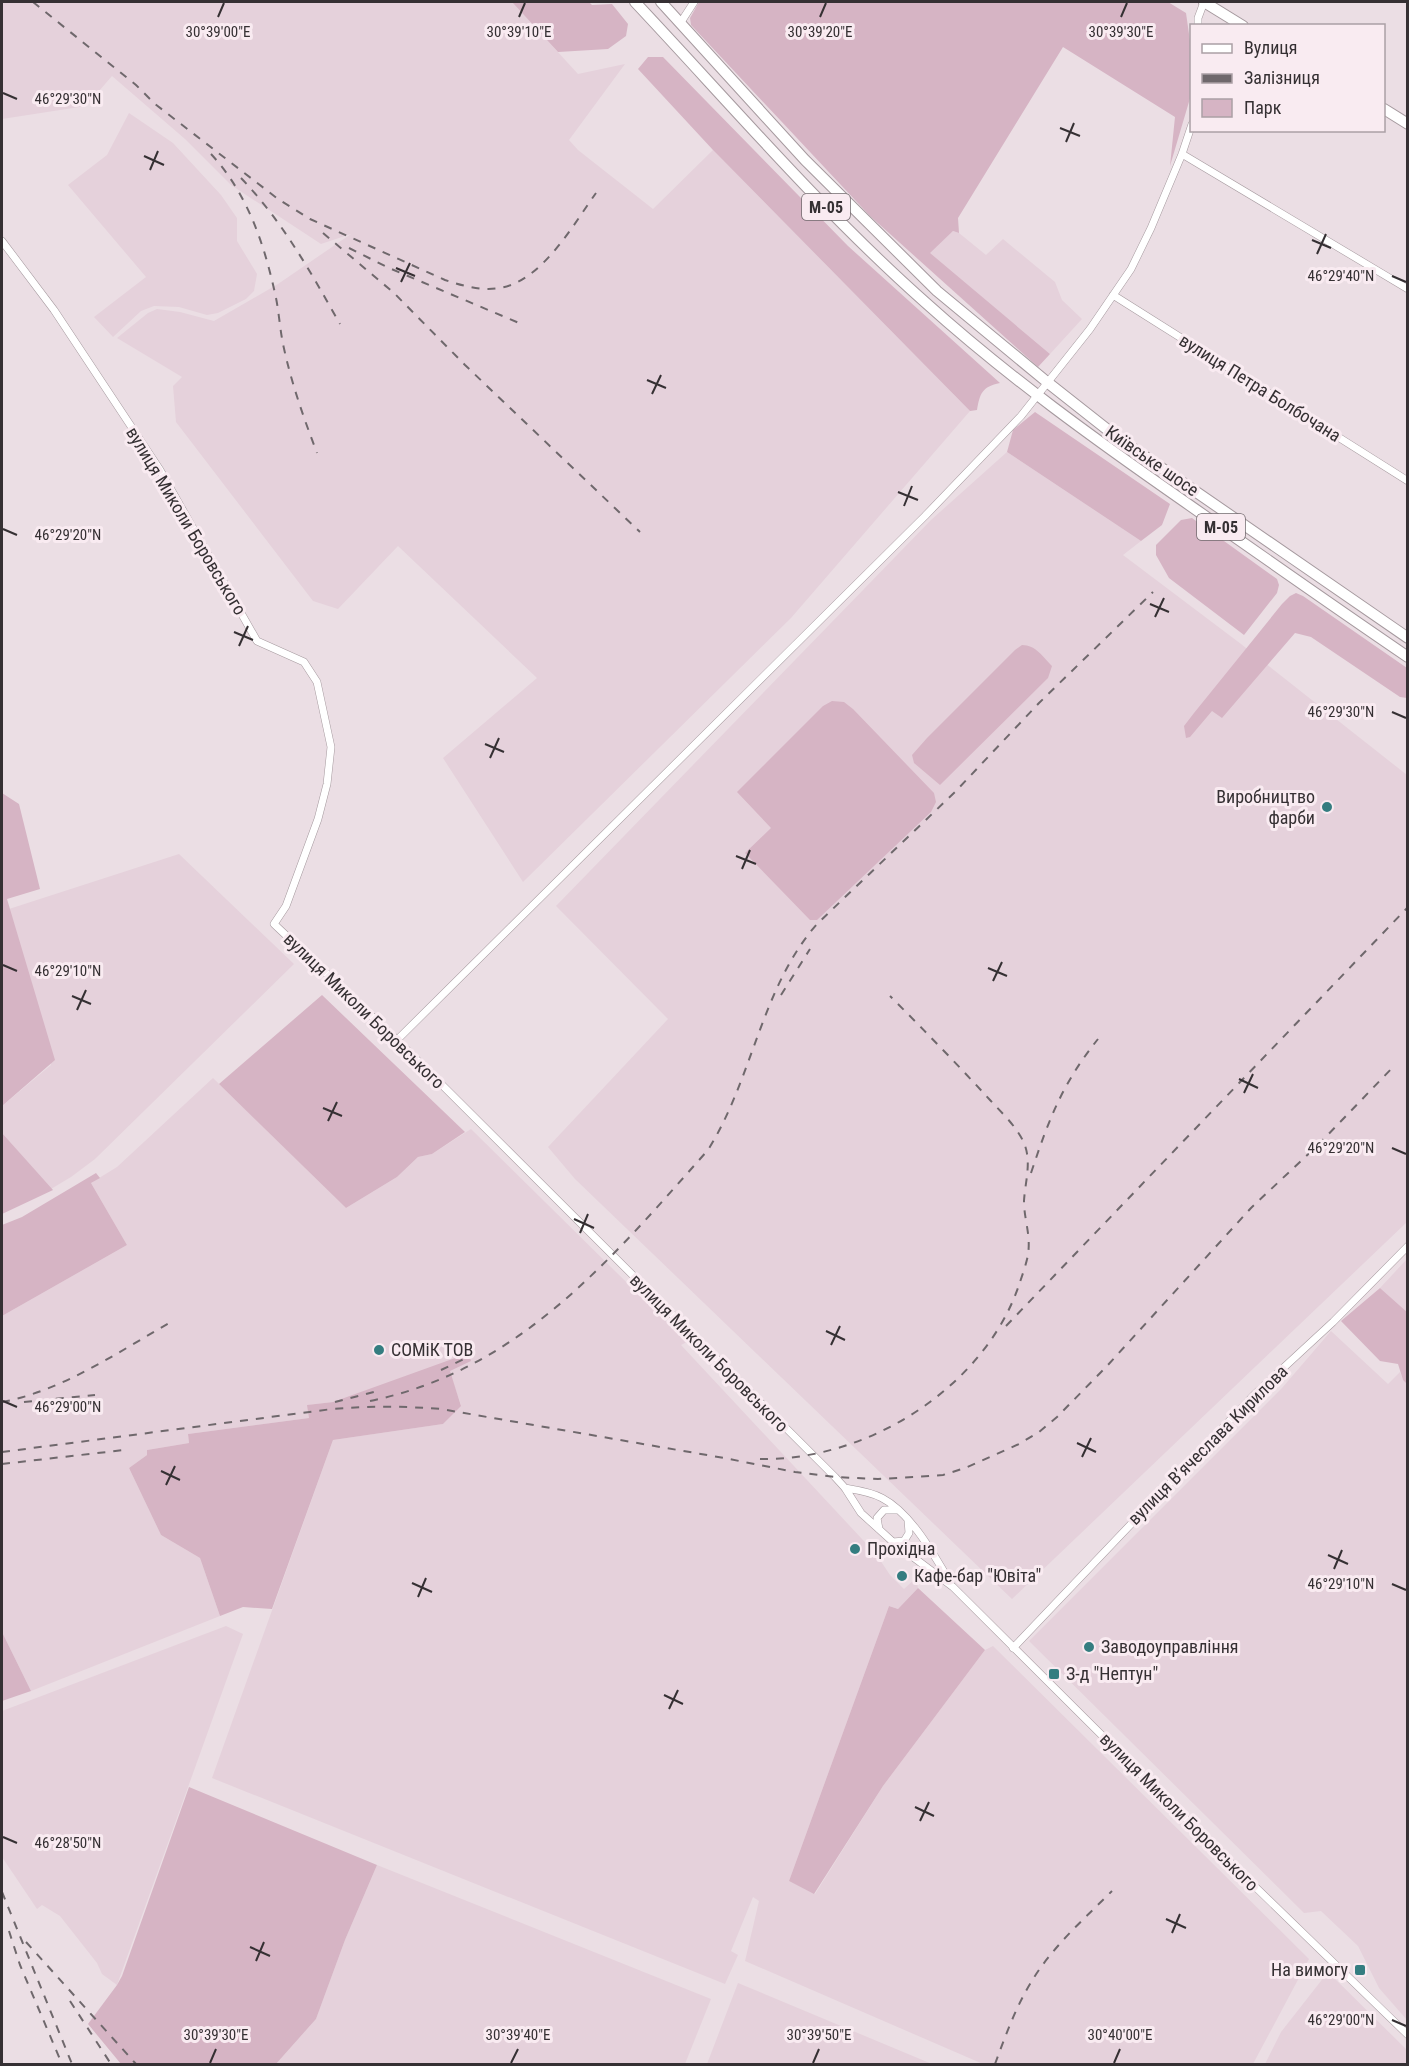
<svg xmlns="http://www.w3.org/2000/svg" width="1409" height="2066" font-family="'Roboto Condensed',sans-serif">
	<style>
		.built { fill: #e5d1db }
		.green { fill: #d6b4c4 }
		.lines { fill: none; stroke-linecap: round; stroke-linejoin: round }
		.street-casing { stroke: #a5999e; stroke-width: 8 }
		.secondary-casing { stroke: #a5999e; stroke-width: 12 }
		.primary-casing { stroke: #a5999e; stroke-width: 12 }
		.street { stroke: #fff; stroke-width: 7 }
		.secondary { stroke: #fff; stroke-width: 10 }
		.primary { stroke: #fff; stroke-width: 10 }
		.rail { stroke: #6f686c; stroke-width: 2; stroke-dasharray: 8 8; stroke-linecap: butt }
		.ticks { fill: none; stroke: #353033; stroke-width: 2 }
		.poi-dot { fill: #347d80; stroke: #f9ebf1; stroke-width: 2 }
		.labels { text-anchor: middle; stroke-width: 6; stroke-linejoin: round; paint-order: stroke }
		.shield { fill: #f9ebf1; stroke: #70686c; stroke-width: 1.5 }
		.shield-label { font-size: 16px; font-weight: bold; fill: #353033 }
		.street-label { font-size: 18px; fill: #353033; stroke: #f9ebf1 }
		.poi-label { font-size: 18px; fill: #353033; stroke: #f9ebf1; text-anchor: start }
		.ticks-label { font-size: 15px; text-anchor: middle; fill: #353033; stroke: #f9ebf1; stroke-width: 6; stroke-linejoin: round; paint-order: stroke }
	</style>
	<rect width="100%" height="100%" fill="#ebdee4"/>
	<path class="built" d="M2,2H512L578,74L625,64L569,140L578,150L653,209L713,150L970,411L791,618L523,882L443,758L537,678L398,546L338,609L313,601L176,422L173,386L182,377L117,338L148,313L157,309L180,312L214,321L278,284L351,234L321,244L231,185L185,139L112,76L86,106L2,119Z
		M129,113L173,143L221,195L237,218V241L257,274L254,291L246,299L218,313L207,315L179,307L154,306L141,311L113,337L94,317L146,277L68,185L107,155Z
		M953,231L959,233L986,255L1003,239L1055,282L1062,300L1082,319L1050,354L929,253Z
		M1007,452L1141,541L1123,555L1241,644L1407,775V1222L1012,1599L575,1179L548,1147L668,1019L556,906L931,520Z
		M179,854L294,964L95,1159L71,1177L51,1189L2,1133V1106L51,1065L9,909Z
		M213,1078L346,1208L397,1177L418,1157L432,1154L471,1129L687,1342L681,1345L876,1554L890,1575L904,1589L916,1578L918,1588L898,1609L889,1606L789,1881L815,1894L883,1786L985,1650L993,1646L1309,1959L1253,2064H983L745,1961L759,1901L753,1897L731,1951L738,1955L725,1984L212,1778L333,1440L443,1424L461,1405L449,1371L333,1402L308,1405L309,1418L188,1434L189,1443L147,1450V1455L129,1468L161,1535L200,1558L220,1616L31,1691L2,1632V1316L127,1245L91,1183L117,1167Z
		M1407,1259V1312L1380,1288Z
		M1331,1331L1388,1384L1400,1372L1403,1380L1408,1384L1407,2020L1379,1988L1358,1946L1321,1911L1304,1913L1029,1641L1282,1388Z
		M226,1626L243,1634L117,1985L102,1974L97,1963L60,1916L42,1905L37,1909L2,1857V1711Z
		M377,1865L711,1999L685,2064H276L316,2019L345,1940Z
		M1328,1972L1407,2050V2064H1265L1281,2032Z
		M738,1983L932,2064H707Z"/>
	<path class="green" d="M512,2H589L592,5L612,4L628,24L626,36L608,49L558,52Z
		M699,2H1168L1186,13L1191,48V95L1170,166L1175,117L1063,47L958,218L959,233L953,231L930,253L1050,354L1038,367L870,216L691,25L690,18Z
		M648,57H663L848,246L1000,383C982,387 980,393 977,410L970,411L713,150L638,69Z
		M1035,412L1170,504L1162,525L1141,541L1007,452L1013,430Z
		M1192,518L1277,579L1279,585L1277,593L1244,635L1169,578L1156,555V545L1181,520Z
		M1296,593L1303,596L1407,668V698L1400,697L1311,637L1295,633L1222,718L1212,711L1190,737L1186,738L1184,726L1194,713L1282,604L1290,596Z
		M1022,645C1036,645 1043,657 1052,666L1048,678L940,785L914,763L912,755L927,738L1015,650Z
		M832,701L844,702L853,709L934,793L936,802L931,812L817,920H810L745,853L771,828L737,792L823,706Z
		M2,793L19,804L40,889L7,899L55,1060L2,1106Z
		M322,995L465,1132L432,1154L418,1157L397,1177L346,1208L219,1084Z
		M2,1133L53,1190L2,1214Z
		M96,1173L100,1178L91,1183L127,1245L2,1316V1225L22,1217Z
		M1380,1288L1407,1312V1384L1403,1380L1398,1364L1380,1361L1341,1321Z
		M469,1353L471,1361L450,1371L461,1406L443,1424L333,1440L272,1609L243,1607L220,1616L200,1558L161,1535L129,1468L147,1455V1450L189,1443L188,1434L309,1418L307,1405L333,1402Z
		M918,1588L985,1650L883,1786L814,1894L789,1881L889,1606L898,1609Z
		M2,1632L31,1691L2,1701Z
		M189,1787L377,1865L345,1940L316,2019L276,2064H121L88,2024L117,1985L122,1976Z"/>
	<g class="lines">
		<g class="street-casing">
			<path id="street" d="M681,22L694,2
				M1198,26V18L1204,2
				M1182,154L1408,289
				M2,241L54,310L160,470L257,641L304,662L317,682L331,747L327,784L318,819L286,906L274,924L397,1040L835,1477L845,1488L861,1513L893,1542L953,1587L1205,1838L1408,2035
				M1113,295L1408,481
				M397,1040L925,516L1021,416L1090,329L1131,269L1151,228L1182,154L1192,124
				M845,1488C857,1490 871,1492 882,1498C911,1513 934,1555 950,1582
				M879,1529L877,1518L884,1510H898
				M893,1542L904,1541L909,1533L908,1520
				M1013,1648L1254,1395L1333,1322L1408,1246"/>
		</g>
		<g class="secondary-casing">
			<path id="secondary" d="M1204,2L1243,26
				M1384,109L1408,124"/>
		</g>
		<g class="primary-casing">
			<path id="primary" d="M635,2C730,103 821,210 926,303C1007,376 1096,440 1185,502C1259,554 1333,606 1408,657
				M661,2L805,160L937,291L1047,382L1118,438L1408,638"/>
		</g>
		<use href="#street" class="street"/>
		<use href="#secondary" class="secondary"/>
		<use href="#primary" class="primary"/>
		<path class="rail" d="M33,2L136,85L155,104L278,199L310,219L445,280C463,286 481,291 500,288C542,281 573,225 596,193
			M211,154C248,194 265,246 276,298C279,313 280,329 283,344C291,382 303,416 317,453
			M241,178C283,222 310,271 340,324
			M323,233L394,293L465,365L640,532
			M349,248L389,268L519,323
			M781,995L810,949
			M1031,1173C1049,1119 1062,1084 1098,1039
			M1006,1326L1408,907
			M441,1370L468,1357
			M370,1401C520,1370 611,1259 708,1150C753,1078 761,988 817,924L955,792L1039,703L1153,592
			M2,1402C62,1391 118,1352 171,1322
			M24,1402L95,1395
			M335,1402L378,1391
			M2,1452L332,1409C369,1406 404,1406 441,1409L724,1458L795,1472L835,1477L878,1479L914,1477L943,1475L965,1468L1019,1444L1039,1432L1057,1417L1107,1366L1251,1208L1320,1143L1394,1066
			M760,1459C867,1461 984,1388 1019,1285C1022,1276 1026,1265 1028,1255C1031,1234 1024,1220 1024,1201C1025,1182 1032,1162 1024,1143C1017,1127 1002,1113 990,1100C958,1065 924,1030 890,996
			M2,1464L124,1450
			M2,1892L72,2064
			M9,1931L20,1965L62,2064
			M26,1942L136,2064
			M70,2001L111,2064
			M995,2064C1005,2037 1015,2009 1030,1984C1051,1948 1083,1920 1112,1891"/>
	</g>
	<path class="ticks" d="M218,17L224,3M519,17L525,3M820,17L826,3M1121,17L1127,3M3,93L17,99M1060,128L1080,136M1066,142L1074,123M144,156L164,165M150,170L158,151M1312,240L1331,248M1317,254L1326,234M396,268L415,276M1392,276L1406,282M401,282L410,263M647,380L666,388M652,394L661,375M898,492L918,500M904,506L912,486M3,529L17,535M1150,604L1169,612M1155,617L1164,598M234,632L253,640M239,646L248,626M1392,712L1406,718M485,744L504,752M490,758L499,738M736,856L756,864M742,869L750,850M3,965L17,971M988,968L1007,976M993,981L1002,962M72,996L91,1004M77,1010L86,990M1239,1079L1258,1088M1244,1093L1253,1074M323,1108L342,1116M328,1121L337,1102M1392,1148L1406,1154M574,1219L594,1228M580,1233L588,1214M826,1331L845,1340M831,1345L840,1326M3,1401L17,1407M1077,1443L1096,1452M1082,1457L1091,1438M161,1471L180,1480M166,1485L175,1466M1328,1555L1348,1564M1334,1569L1342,1550M412,1583L432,1592M1392,1584L1406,1590M418,1597L426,1578M664,1695L683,1704M669,1709L678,1690M915,1807L934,1816M920,1821L929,1802M3,1837L17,1843M1166,1919L1186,1928M1172,1933L1180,1914M250,1947L270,1956M256,1961L264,1942M1392,2020L1406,2026M210,2063L216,2049M511,2063L518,2049M813,2063L819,2049M1114,2063L1120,2049"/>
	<g class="poi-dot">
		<circle cx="1327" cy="807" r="6"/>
		<circle cx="379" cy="1350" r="6"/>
		<circle cx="855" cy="1549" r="6"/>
		<circle cx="902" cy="1576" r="6"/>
		<circle cx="1089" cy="1647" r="6"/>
		<rect x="1048" y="1668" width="12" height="12" rx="3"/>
		<rect x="1354" y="1964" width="12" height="12" rx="3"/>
	</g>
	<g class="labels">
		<g class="shield">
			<rect x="802" y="194" width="48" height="26" rx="4.5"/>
			<rect x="1197" y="514" width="48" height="26" rx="4.5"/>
		</g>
		<g class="shield-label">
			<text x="826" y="213">М-05</text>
			<text x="1221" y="533">М-05</text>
		</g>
		<g class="street-label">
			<text transform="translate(1260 388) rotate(32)" y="6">вулиця Петра Болбочана</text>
			<text transform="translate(1152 461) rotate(35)" y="6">Київське шосе</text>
			<text transform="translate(186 521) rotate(59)" y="6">вулиця Миколи Боровського</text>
			<text transform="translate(364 1011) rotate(44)" y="6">вулиця Миколи Боровського</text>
			<text transform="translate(709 1353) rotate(45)" y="6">вулиця Миколи Боровського</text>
			<text transform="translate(1208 1445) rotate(-45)" y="6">вулиця Вʼячеслава Кирилова</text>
			<text transform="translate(1179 1812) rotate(45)" y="6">вулиця Миколи Боровського</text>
		</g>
		<g class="poi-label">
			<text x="1315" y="803" text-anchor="end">Виробництво<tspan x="1315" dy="21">фарби</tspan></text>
			<text x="391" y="1356">СОМіК ТОВ</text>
			<text x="867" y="1555">Прохідна</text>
			<text x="914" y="1582">Кафе-бар "Ювіта"</text>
			<text x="1101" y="1653">Заводоуправління</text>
			<text x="1066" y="1680">З-д "Нептун"</text>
			<text x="1348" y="1976" text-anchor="end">На вимогу</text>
		</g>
	</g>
	<g class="ticks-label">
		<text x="218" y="37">30°39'00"E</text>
		<text x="1121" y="37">30°39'30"E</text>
		<text x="519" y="37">30°39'10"E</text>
		<text x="820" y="37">30°39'20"E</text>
		<text x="68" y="104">46°29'30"N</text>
		<text x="1341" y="281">46°29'40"N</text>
		<text x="68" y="540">46°29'20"N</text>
		<text x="1341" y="717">46°29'30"N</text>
		<text x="68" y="976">46°29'10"N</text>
		<text x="1341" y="1153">46°29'20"N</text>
		<text x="68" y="1412">46°29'00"N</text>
		<text x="1341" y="1589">46°29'10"N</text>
		<text x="68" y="1848">46°28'50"N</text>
		<text x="1341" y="2025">46°29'00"N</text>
		<text x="216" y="2040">30°39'30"E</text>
		<text x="518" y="2040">30°39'40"E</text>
		<text x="819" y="2040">30°39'50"E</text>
		<text x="1120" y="2040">30°40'00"E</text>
	</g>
	<rect width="1409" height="2066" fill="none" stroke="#353033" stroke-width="6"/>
	<rect x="1190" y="24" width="195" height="108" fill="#f9ebf1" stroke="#aba0a5" stroke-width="1.5"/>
	<rect x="1202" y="44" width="30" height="9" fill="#ffffff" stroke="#aba0a5" stroke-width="1.5"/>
	<text x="1244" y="54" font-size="18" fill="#353033">Вулиця</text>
	<rect x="1202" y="74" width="30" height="9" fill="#6f686c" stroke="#aba0a5" stroke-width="1.5"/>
	<text x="1244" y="84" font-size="18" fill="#353033">Залізниця</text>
	<rect x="1202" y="99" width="30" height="18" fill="#d6b4c4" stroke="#aba0a5" stroke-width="1.5"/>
	<text x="1244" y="114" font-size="18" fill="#353033">Парк</text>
</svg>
